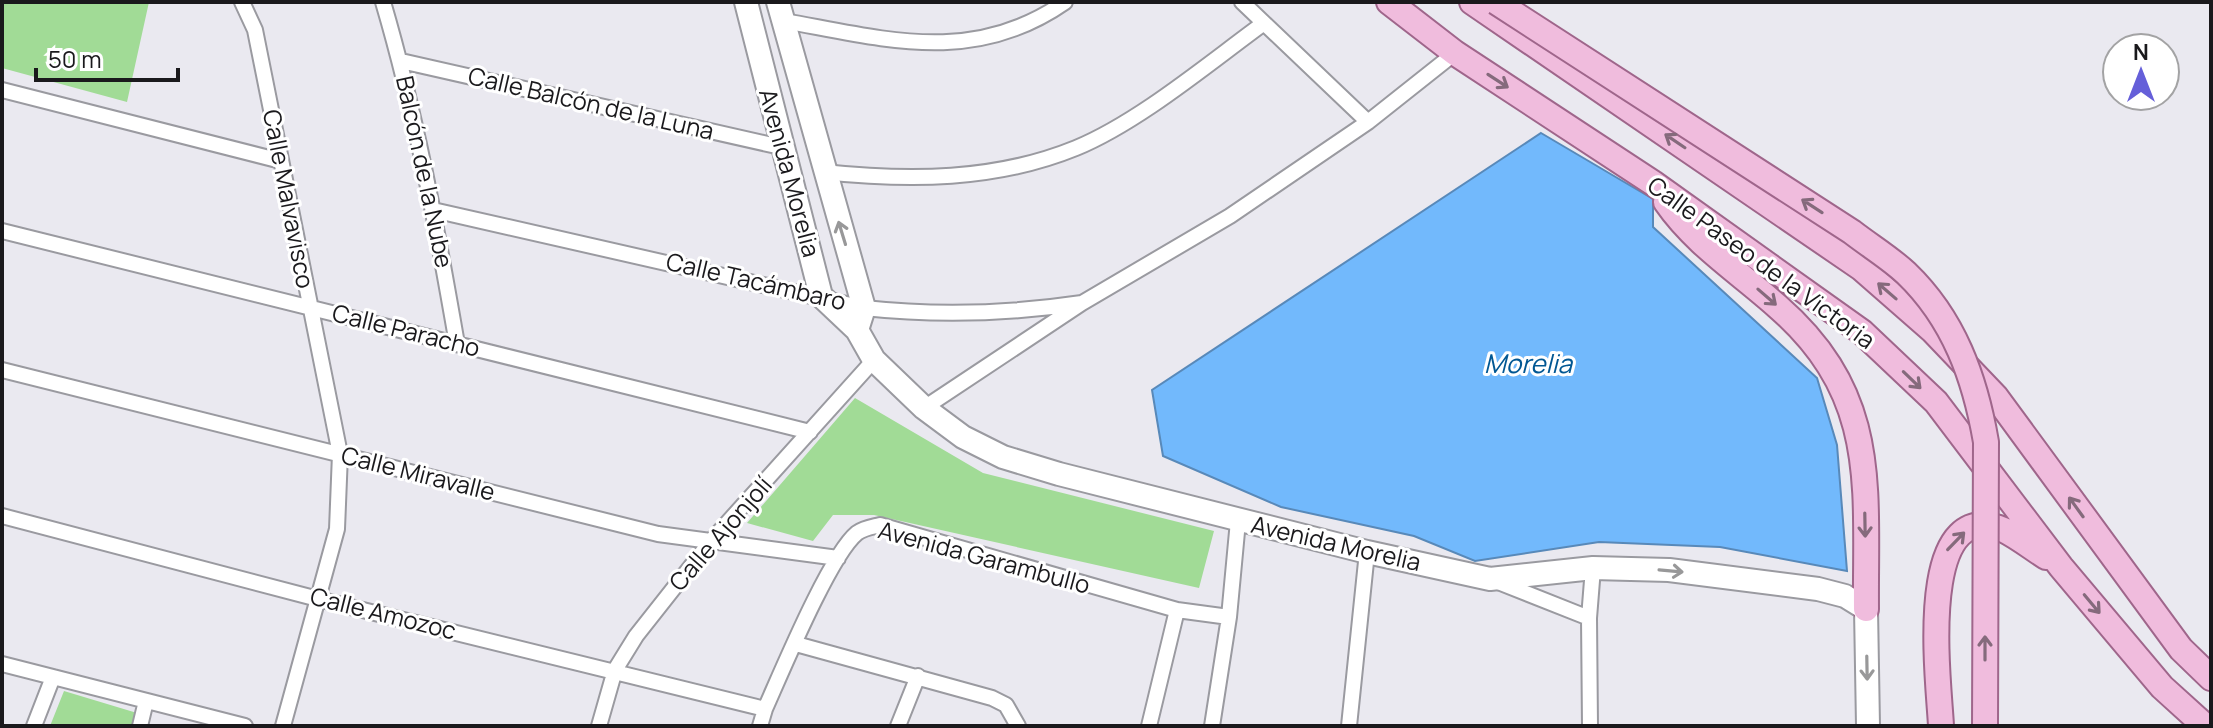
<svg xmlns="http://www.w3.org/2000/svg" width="2213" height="728" font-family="Manrope,sans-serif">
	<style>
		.green { fill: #a1db96 }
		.water { fill: #72b9fc; stroke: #5889b9; stroke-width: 2 }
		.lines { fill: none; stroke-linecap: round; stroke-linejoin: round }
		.minor-casing { stroke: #9a9aa0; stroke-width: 18 }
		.secondary-casing { stroke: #9a9aa0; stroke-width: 26 }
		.primary-casing { stroke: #9f668b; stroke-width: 28 }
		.minor { stroke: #fff; stroke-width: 14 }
		.secondary { stroke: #fff; stroke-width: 22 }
		.primary { stroke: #f0bcdd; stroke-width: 24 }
		.primary-bridge-casing { stroke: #9f668b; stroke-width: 28; stroke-linecap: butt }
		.primary-bridge { stroke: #f0bcdd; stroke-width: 24 }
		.oneway { stroke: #856a7c }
		.oneway2 { stroke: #989899 }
		.labels { text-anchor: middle; stroke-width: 6; stroke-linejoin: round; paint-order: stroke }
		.street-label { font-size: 24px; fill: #1a191c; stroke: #fff }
		.water-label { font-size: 26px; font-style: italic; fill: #015793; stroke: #fff }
	</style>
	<rect width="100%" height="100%" fill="#eae9f0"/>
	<path class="green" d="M2,2H149L127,102L2,68Z
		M855,398L983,473L1214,531L1199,588L874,515H833L813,541L747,523Z
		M64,691L137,713L133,726H50Z"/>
	<path class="water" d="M1541,133L1653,199V227L1817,378L1837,445L1847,571L1720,547L1599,542L1475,561L1414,536L1281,507L1163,456L1152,390Z"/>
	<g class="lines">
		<g class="minor-casing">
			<path id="minor" d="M242,2L255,30L340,454L337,529L283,726
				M383,2C416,114 437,229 457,344
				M1242,2L1368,122
				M784,21C885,39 973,66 1065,2
				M401,61L781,147
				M2,90L281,161
				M823,172C909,181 995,181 1076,148C1139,122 1209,63 1264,23
				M433,210L864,308C938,316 1008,314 1082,303
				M2,231L810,432
				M2,370L658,534L838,558
				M924,408L1082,303L1230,216L1368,122L1455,53
				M2,516L318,599L765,709
				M1498,582L1589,618
				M796,644L992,698L1006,705L1018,726
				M2,664L245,726
				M34,726L53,677
				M140,726L146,701
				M599,726L615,670L636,636L711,541L874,360
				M760,726L765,709C782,671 830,555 857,533C864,528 872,527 880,525L1177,610L1229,617
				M898,726L918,676
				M1149,726L1177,610
				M1212,726L1229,617L1238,521
				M1349,726L1367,552
				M1590,726L1589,618L1593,568"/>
		</g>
		<g class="secondary-casing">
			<path id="secondary" d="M746,2L821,296L857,330L874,360L924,408L963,437L1003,457L1059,474L1367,552L1490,579L1593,568L1669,570L1818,589L1845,596L1866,609L1868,726
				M778,2L864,308L857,330"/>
		</g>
		<g class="primary-casing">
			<path id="primary" d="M1389,2L1455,53L1653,183L1862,332L1936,402L2061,567L2162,687L2205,726
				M1472,2L1861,268L1933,331L1996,397L2181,649L2211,678
				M1666,202C1695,244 1739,272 1777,306C1880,396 1865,485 1866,609
				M1941,726C1939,683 1914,493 2004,530C2018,537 2032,548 2046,557"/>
		</g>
		<use href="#minor" class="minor"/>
		<use href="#secondary" class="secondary"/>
		<use href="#primary" class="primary"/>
		<g class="primary-bridge-casing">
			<path id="primary-bridge" d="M1496,2L1852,232C1870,246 1890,258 1906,273C1954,319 1975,378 1986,442L1985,726"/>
		</g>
		<use href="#primary-bridge" class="primary-bridge"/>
	</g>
	<defs><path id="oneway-shaft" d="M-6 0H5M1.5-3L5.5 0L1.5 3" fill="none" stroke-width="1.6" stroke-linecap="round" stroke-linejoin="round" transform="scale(2)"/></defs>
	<g class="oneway">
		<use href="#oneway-shaft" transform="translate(1498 81) rotate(33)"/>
		<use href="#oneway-shaft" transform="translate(1675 141) rotate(-146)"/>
		<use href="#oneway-shaft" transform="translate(1812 206) rotate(-147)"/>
		<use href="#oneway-shaft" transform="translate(1887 291) rotate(-139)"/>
		<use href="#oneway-shaft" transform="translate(1767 297) rotate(41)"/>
		<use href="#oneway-shaft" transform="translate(1912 380) rotate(44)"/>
		<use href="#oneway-shaft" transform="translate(2076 507) rotate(-126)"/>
		<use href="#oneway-shaft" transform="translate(1865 525) rotate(89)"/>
		<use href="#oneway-shaft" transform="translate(1956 541) rotate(-46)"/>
		<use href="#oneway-shaft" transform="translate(2092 604) rotate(50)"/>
		<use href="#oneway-shaft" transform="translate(1985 648) rotate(-90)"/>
	</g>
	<g class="oneway2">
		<use href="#oneway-shaft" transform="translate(842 233) rotate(-107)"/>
		<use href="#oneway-shaft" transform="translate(1671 571) rotate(5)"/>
		<use href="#oneway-shaft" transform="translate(1867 668) rotate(89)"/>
	</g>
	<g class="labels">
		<g class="street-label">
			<text transform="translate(591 104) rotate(13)" y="8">Calle Balcón de la Luna</text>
			<text transform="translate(424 172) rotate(78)" y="8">Balcón de la Nube</text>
			<text transform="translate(789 173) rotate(75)" y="8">Avenida Morelia</text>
			<text transform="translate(288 199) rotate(79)" y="8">Calle Malvavisco</text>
			<text transform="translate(1761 263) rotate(36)" y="8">Calle Paseo de la Victoria</text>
			<text transform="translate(756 282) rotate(13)" y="8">Calle Tacámbaro</text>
			<text transform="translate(406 331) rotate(14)" y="8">Calle Paracho</text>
			<text transform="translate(418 474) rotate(14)" y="8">Calle Miravalle</text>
			<text transform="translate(721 534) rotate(-49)" y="8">Calle Ajonjolí</text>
			<text transform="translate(1336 544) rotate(13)" y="8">Avenida Morelia</text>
			<text transform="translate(984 558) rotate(15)" y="8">Avenida Garambullo</text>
			<text transform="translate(383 614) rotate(14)" y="8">Calle Amozoc</text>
		</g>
		<g class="water-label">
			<text x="1528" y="373">Morelia</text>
		</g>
	</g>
	<rect width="2213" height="728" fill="none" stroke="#1a191c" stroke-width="8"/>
	<g transform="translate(2141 72)"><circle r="38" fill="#ffffff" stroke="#a3a3a4" stroke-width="2"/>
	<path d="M0-6L14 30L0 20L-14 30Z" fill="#655fd9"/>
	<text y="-12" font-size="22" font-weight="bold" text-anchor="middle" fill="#1a191c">N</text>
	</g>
	<path d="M36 68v12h142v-12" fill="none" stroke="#1a191c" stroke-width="4"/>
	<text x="48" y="68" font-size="24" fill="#1a191c" stroke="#ffffff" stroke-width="6" paint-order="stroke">50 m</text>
</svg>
